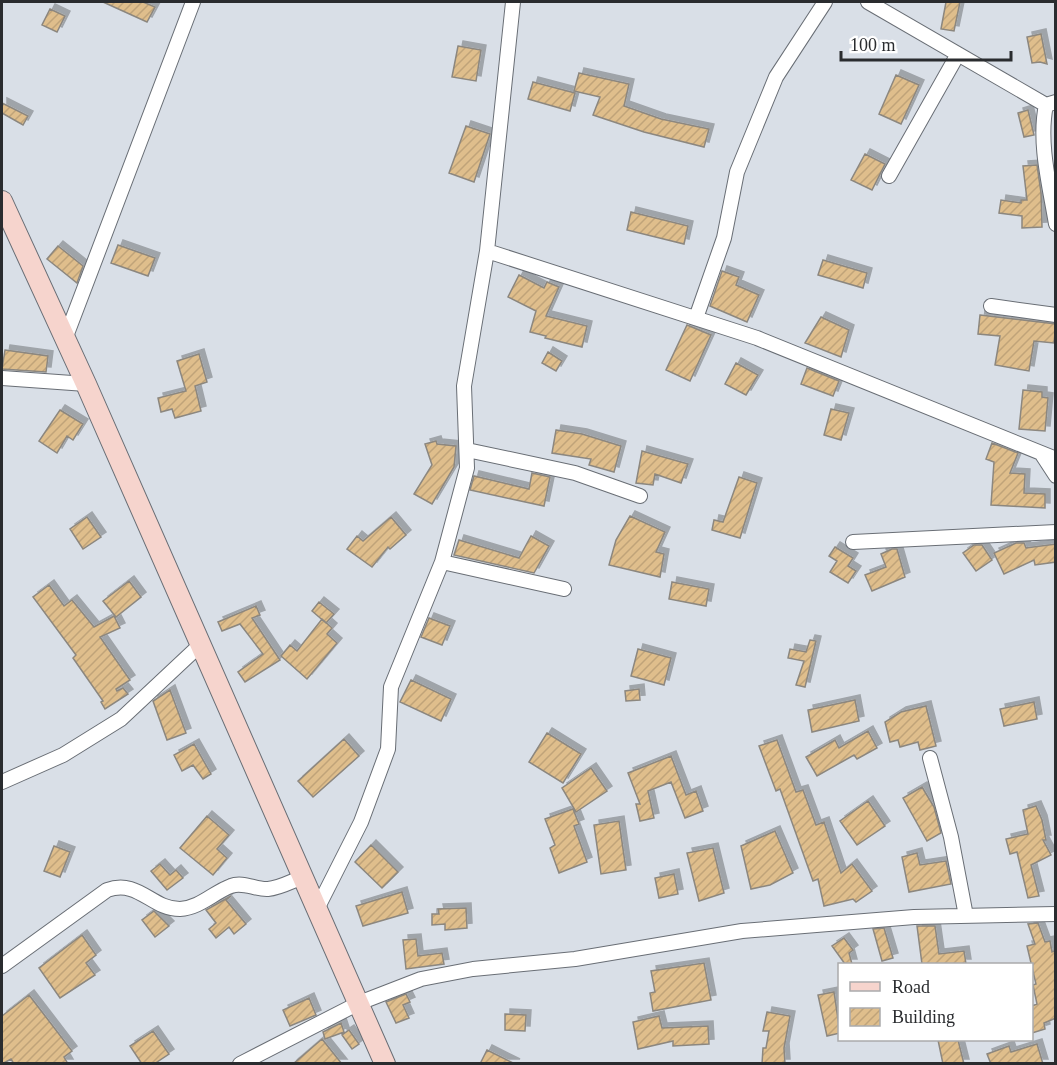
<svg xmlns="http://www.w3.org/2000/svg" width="1057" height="1065" font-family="Georgia,serif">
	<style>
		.building { fill: url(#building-hatch); stroke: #8c877f; stroke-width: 1.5; filter: url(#shadow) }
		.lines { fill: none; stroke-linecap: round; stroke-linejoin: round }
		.street-casing { stroke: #696e75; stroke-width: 16 }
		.secondary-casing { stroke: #696e75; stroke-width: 22 }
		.street { stroke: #fff; stroke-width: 14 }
		.secondary { stroke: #f6d4cd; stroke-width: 20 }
	</style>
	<defs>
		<pattern id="building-hatch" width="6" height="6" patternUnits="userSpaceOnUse" patternTransform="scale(1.5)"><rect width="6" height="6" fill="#dfbe8c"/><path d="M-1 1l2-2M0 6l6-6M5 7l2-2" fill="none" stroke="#c0a379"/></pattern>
		<filter id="shadow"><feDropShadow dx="5" dy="-5" stdDeviation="0" flood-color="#0004"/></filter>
	</defs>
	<rect width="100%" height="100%" fill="#d9dfe7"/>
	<path class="building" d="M103,2H143L155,7L147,22Z
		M946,2H960L954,31L941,29Z
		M50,9L65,16L57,32L42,25Z
		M1041,34L1047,64L1040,62L1032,63L1027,37Z
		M458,46L481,50L476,81L452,77Z
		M579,73L629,84L624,106L661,119L709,129L704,147L644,132L593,115L600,97L574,91Z
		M896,75L919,85L901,124L879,114Z
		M533,82L575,93L570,111L528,99Z
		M2,103L28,116L23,125L2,113Z
		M1028,110L1034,135L1024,137L1018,113Z
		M466,126L490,134L474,182L449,173Z
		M865,154L885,164L872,190L851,180Z
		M1037,165L1041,193L1042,227L1022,228V216L999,213L1001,200L1021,203V200H1027L1023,166Z
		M631,212L688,226L684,244L627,230Z
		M118,245L155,258L148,276L111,263Z
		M58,246L83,266L77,283L47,259Z
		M823,260L867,273L863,288L818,275Z
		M722,271L739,277L736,285L759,295L747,322L710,306Z
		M519,275L544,288L547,282L559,287L546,316L587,326L582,347L545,338L546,336L530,332L536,311L508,297Z
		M980,315L1056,324L1054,343L1034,341L1029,371L995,365L1000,336L978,334Z
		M821,317L849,330L841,357L805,343Z
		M687,325L711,335L690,381L666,370Z
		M5,350L48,356L46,372L2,369Z
		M548,352L562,361L556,371L542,363Z
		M199,354L207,382L195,386L201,411L175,418L172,409L161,412L158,398L186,391L177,361Z
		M736,363L758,375L746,395L725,384Z
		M807,368L839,381L833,396L801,384Z
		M1023,390L1042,392V397L1048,398L1045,431L1019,429Z
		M831,409L849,413L841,440L824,435Z
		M60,410L83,424L73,440L67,436L57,453L39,441Z
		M556,430L582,434L621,446L614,472L589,465L591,459L552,453Z
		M436,441L437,444L456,446L454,467L432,504L414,494L432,465L425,444Z
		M992,443L1018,453L1010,473L1025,474L1024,493L1045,494V508L991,505L994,462L986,459Z
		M642,451L688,464L681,483L655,474L653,485L636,483Z
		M532,473L550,477L544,506L470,490L474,476L529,489Z
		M739,477L757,483L740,538L712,530L714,520L723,522Z
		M630,516L665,532L656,552L664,554L660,577L609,565L616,540Z
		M87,517L101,537L83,549L70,529Z
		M391,517L406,535L390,549L388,547L372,567L347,549L357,536L363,541Z
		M531,536L549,546L534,573L454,555L459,540L519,558Z
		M1016,543H1024L1026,548L1056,544V562L1035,565L1034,560L1004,574L994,553Z
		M974,545H982L992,560L976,571L963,553Z
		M835,547L853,558L848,566L856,571L848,583L830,572L837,561L829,556Z
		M892,549H897L905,577L872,591L865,575L886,567L881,554Z
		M129,581L141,597L116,617L103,601Z
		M672,582L709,589L706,606L669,599Z
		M49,585L64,606L72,600L94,627L114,616L120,628L100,637L130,680L116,689L117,691L123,688L128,694L105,709L101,702L103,701L73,658L76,655L33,597Z
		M319,602L334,614L326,623L312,611Z
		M256,606L260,615L252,618L280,660L245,682L238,672L263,654L240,624L222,631L218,622Z
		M429,618L450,626L442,645L421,637Z
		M322,619L332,628L327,634L337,643L307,679L281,656L290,645L297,651Z
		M810,640L816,641L805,687L796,685L804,661L788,658L790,649L806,652Z
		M638,649L671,658L664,685L631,676Z
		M411,680L451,699L441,721L400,702Z
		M639,689L640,700L626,701L625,691Z
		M170,690L186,733L167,740L153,701Z
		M855,700L859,721L812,732L808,710Z
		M1034,702L1037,719L1004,726L1000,709Z
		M926,706L936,746L920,750L918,742L900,747L898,740L890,742L885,722L901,712Z
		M868,731L877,748L857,759L854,755L817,776L806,757L835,740L839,748Z
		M547,733L581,754L563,783L529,762Z
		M344,739L359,756L313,797L298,781Z
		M777,740L796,792L803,790L816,825L824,822L841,873L852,864L872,891L856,902L853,899L824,906L818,879L813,881L780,789L776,791L759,746Z
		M194,744L211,774L203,779L193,765L182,771L174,755Z
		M671,756L686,795L696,791L703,811L685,818L671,782L648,791L654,818L640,821L636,804H640L628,773Z
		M591,768L607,791L576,812L562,788Z
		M922,787L934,807L941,833L927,841L903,798Z
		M868,801L885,826L857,845L840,821Z
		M1036,806L1042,820L1046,840H1043L1051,855L1031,865L1039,896L1028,898L1017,852L1010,854L1006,839L1028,834L1023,810Z
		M573,809L579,824L574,826L587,862L559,873L550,848L555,845L545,819Z
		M207,816L229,835L217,849L227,858L213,875L180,848Z
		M619,821L626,870L601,874L594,825Z
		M775,831L793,873L770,885L751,889L741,846Z
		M371,845L398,872L382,888L355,862Z
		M54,846L70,852L60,877L44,871Z
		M713,848L724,893L699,901L687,853Z
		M917,853L920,865L946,861L951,884L909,892L902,857Z
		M160,864L170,875L176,870L183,878L167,890L151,871Z
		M674,874L678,894L659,898L655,878Z
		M402,892L408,913L363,926L356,906Z
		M231,896L226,900L246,924L234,934L229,927L216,938L209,929L216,923L206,910Z
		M466,908L467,928L445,930V924L432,925V914H439L438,909Z
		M154,911L169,926L155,937L142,920Z
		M1038,923L1045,942L1050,941L1052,952L1056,950V1018L1044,1023L1045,1029L1032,1033V1006L1037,1004L1033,985L1036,984L1027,946L1035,944L1028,924Z
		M917,926H935L939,954L964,951L966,964H922Z
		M884,928L893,958L882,961L873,929Z
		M82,935L96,955L86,963L95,975L60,998L39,968Z
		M844,938L853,950L849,953L852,964H845L832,946Z
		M416,939L418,956L442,953L444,964L406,969L403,940Z
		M704,963L711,1000L653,1011L650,993L655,992L651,971Z
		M834,992L840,1033L827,1036L818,995Z
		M406,994L410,1002L403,1005L409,1018L396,1023L386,1002Z
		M29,995L72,1051L64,1057L68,1064H14L11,1059L2,1064V1016Z
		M309,998L316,1015L290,1026L283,1010Z
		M767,1012L790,1016L784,1048L785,1064H762L763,1048H766L769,1031H763Z
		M505,1014L526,1015L525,1031L505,1030Z
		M659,1016L662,1028L708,1026L709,1044L673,1046V1041L638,1049L633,1022Z
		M341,1023L344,1032L325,1039L323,1032Z
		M349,1030L359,1044L352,1049L342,1035Z
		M153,1031L169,1054L154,1064H142L130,1046Z
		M322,1039L342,1064H293Z
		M938,1040H958L964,1064H943Z
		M1037,1044L1043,1064H991L987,1054L1009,1046L1011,1052Z
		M487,1050L515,1064H480Z"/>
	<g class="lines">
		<g class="street-casing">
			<path id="street" d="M868,2L1046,105L1056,102
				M1046,105C1038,143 1050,187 1056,224
				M889,176L958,54
				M487,251L757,338L1056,459
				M991,306L1056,315
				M696,318L724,238L737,172L776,77L825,2
				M65,339L193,2
				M2,378L86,384
				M467,450L575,473L640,496
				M1041,453L1056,476
				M853,542L1056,532
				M442,562L564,589
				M930,758L951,837L966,916
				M2,782L63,755L121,719L200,645
				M317,909L361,822L388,749L391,687L442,562L467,468L464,386L487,251L513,2
				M2,966L107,890C139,879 151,909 180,909C200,908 214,892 231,886C243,881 256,890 268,889C280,888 292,881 303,877
				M240,1064L359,1003L421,979L473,969L575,959L742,931L914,917L1056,914"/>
		</g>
		<g class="secondary-casing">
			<path id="secondary" d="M2,201L86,384L385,1064"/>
		</g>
		<use href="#street" class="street"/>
		<use href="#secondary" class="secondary"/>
	</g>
	<rect width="1057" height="1065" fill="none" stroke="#2a2c2f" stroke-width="6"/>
	<rect x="838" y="963" width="195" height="78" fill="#ffffff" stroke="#aaabac" stroke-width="1.5"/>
	<rect x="850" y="982" width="30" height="9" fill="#f6d4cd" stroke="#aaabac" stroke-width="1.5"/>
	<text x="892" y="993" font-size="18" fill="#2a2c2f">Road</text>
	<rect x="850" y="1008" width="30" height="18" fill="url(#building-hatch)" stroke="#aaabac" stroke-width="1.5"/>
	<text x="892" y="1023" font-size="18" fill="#2a2c2f">Building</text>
	<path d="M841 51v9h170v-9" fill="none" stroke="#2a2c2f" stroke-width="3"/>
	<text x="850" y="51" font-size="18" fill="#2a2c2f" stroke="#ffffff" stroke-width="4.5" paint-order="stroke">100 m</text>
</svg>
